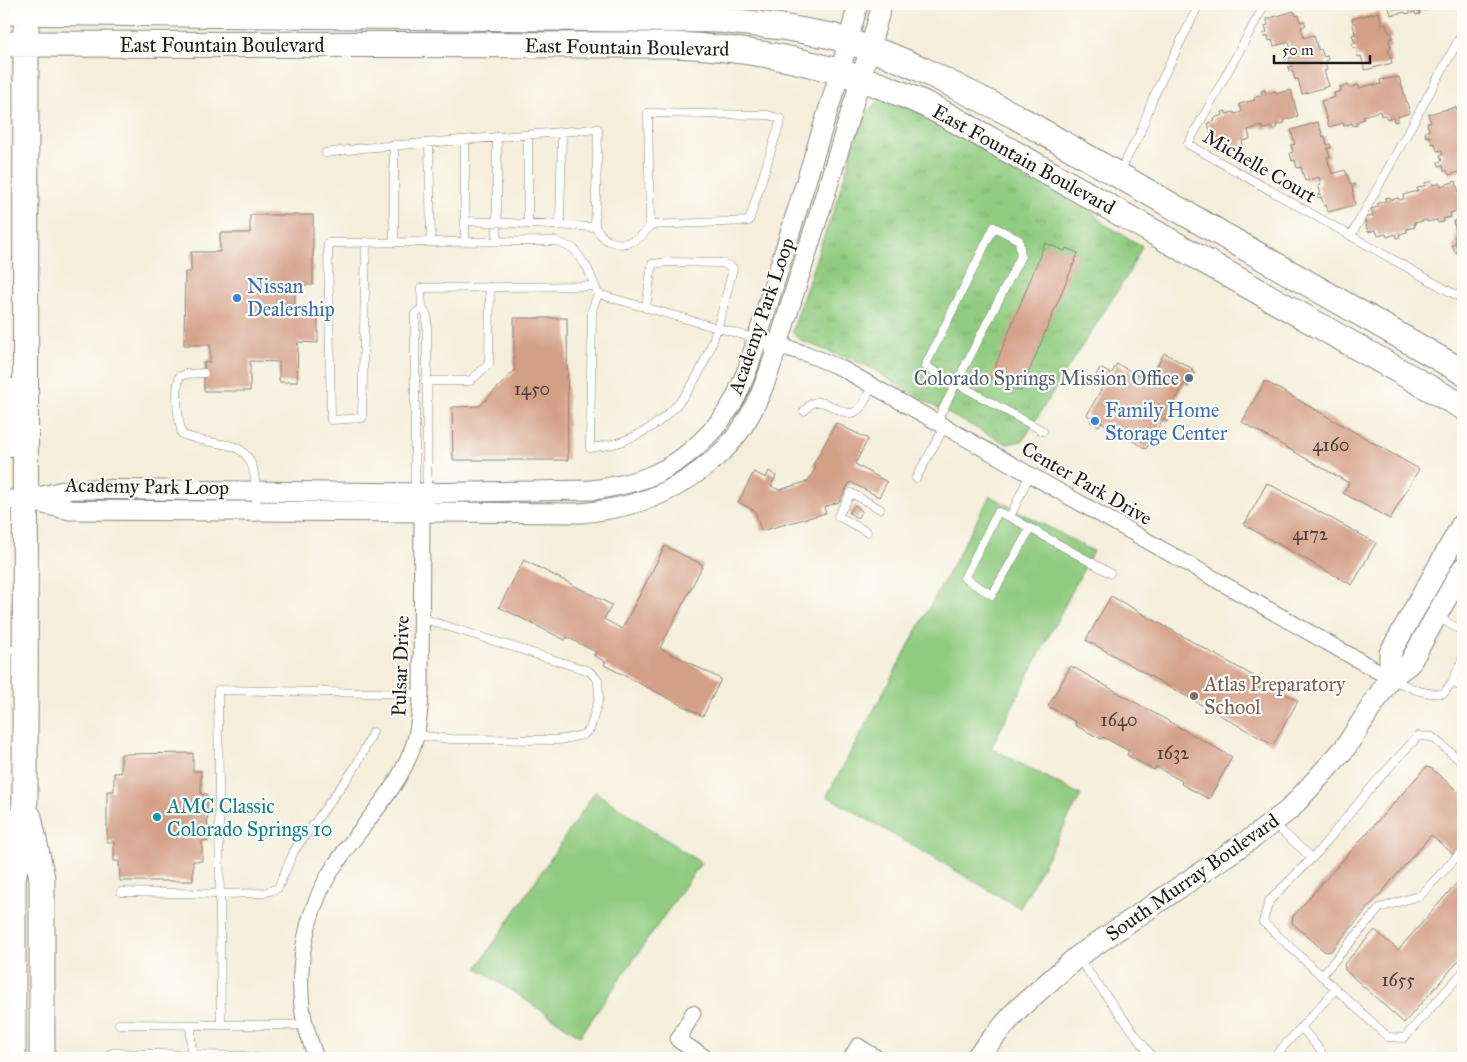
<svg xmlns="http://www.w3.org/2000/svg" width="1467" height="1062" font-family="'IM FELL Great Primer',serif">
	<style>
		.grass { fill: url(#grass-tufts); stroke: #56744e }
		.pitch { fill: #90cb80; stroke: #56744e }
		.building { fill: #d49f87 }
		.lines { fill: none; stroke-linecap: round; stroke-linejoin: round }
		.service-casing { stroke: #88857b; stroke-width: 9 }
		.minor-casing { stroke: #88857b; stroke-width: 17 }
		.tertiary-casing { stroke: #88857b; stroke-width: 21 }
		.secondary-casing { stroke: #88857b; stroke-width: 23 }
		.trunk-casing { stroke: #88857b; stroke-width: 27 }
		.service { stroke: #fff; stroke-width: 8 }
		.minor { stroke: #fff; stroke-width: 15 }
		.tertiary { stroke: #fff; stroke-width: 19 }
		.secondary { stroke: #fff; stroke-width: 21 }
		.trunk { stroke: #fff; stroke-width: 25 }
		.shop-dot { fill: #3f7fe0; stroke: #fdfcf7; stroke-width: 2 }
		.service-dot { fill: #5c6f8a; stroke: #fdfcf7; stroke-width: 2 }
		.education-dot { fill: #8d6e63; stroke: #fdfcf7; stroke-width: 2 }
		.culture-dot { fill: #0f9aa8; stroke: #fdfcf7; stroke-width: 2 }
		.labels { text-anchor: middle; stroke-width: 4.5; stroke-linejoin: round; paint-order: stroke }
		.number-label { font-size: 18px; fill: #4a3d37 }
		.street-label { font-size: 20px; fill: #1c1c1c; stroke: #fdfcf7 }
		.shop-label { font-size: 20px; fill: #366cbe; stroke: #fdfcf7; text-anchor: start }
		.service-label { font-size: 20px; fill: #4e5e75; stroke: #fdfcf7; text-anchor: end }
		.education-label { font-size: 20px; fill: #785e54; stroke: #fdfcf7; text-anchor: start }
		.culture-label { font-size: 20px; fill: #0d838f; stroke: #fdfcf7; text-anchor: start }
	</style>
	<defs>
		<pattern id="grass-tufts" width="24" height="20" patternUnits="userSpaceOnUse" patternTransform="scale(1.25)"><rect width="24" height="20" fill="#90cb80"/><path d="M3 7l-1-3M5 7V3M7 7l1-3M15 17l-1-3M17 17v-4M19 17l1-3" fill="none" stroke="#7cae6e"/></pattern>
	</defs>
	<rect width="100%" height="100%" fill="#fdfcf7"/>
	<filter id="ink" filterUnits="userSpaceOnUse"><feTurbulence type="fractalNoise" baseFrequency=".02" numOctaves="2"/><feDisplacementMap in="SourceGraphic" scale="10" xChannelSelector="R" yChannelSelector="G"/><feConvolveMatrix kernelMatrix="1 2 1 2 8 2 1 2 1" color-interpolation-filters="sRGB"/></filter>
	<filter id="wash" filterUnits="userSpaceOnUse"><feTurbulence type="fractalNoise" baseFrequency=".0096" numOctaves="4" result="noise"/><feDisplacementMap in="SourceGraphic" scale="20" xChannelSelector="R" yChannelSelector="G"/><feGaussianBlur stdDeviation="1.12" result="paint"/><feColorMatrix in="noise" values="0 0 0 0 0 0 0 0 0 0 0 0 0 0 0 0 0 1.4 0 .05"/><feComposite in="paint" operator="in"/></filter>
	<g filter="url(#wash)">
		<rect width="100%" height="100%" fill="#f4eeda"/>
		<path class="grass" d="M883,96L902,103L1085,204L1103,223L1142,246L1127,276L1062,377L1023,441L1007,444L932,405L865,365L802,341L792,332L820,247L833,213L863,116Z"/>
		<path class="pitch" d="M990,496L1093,551L991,748L1081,795L1020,908L827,796Z
			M595,792L701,863L580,1036L477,968Z"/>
		<g id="blocks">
			<path class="building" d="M1388,4H1430L1427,5L1428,9L1419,11L1420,14L1416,15L1415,12L1406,14L1405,12L1391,15Z
				M1294,11L1296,16L1299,15L1300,22L1304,21L1306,25L1301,27L1304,38L1314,35L1318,50L1321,49L1324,57L1327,56L1328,60L1325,61L1327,70L1324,71L1329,86L1302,94L1298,79L1295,80L1292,70L1289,71L1288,67L1292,66L1289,58L1293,57L1289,42L1274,46L1272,40L1269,41L1268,36L1264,37L1263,34L1267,32L1265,26L1268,25L1267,19Z
				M1379,12L1382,25L1386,24L1389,33L1391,32L1393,38L1389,39L1391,48H1388L1392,63L1365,70L1361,56L1358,57L1356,48H1353L1352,44L1355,43L1352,35L1355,34L1352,19Z
				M1399,77L1410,113L1397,117L1398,121L1394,122L1393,118L1387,119L1385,115L1381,116L1380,111L1363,116L1364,119L1356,122L1357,125L1353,126L1352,123L1344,126L1343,123L1329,127L1321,101L1335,97L1334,93L1341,91L1340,87L1348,85L1349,88L1358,85L1359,88L1374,84V86L1381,84L1380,80Z
				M1265,90L1266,94L1276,91V94L1291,90L1298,116L1284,120L1285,123L1276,125L1277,128L1273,130L1272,127L1263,129L1262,126L1248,130L1250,139L1242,141L1243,144L1225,150L1224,147L1215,149L1208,123L1215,121L1214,118L1223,115L1222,112L1226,111V114L1234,112L1235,114L1242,112L1239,104L1255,100L1254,97L1262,95L1261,91Z
				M1456,107L1458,114L1461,113L1463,121V171L1449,175L1447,170L1444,171L1443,165L1439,166L1438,162L1442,161L1440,155H1443L1441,150L1437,151L1435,143L1432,144L1430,136L1426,137L1425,132L1429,130L1427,123L1431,122L1428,114Z
				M1318,122L1323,137L1325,136L1327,145L1330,144L1331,148H1327L1330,157H1327L1332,174L1345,170L1351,185L1355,184V186L1352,187L1355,205L1328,212L1326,205L1324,206L1321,197L1318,198L1317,195L1321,194L1318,185L1321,184L1319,177L1305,181L1301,167L1297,168L1295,160L1292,161L1290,153L1293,152L1291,145L1295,144L1291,130Z
				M1432,181L1433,185L1440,183L1441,186L1456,181L1463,209L1450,213L1451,217L1443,219L1444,222L1438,223L1437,220L1427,222V220L1414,223L1415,227L1407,229V232L1399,234L1400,237L1397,238L1396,234L1387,237L1386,234L1378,236L1376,230L1368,232L1364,218L1373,216L1371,209L1378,207V203L1386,201L1385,198L1390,197L1391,200L1398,198L1399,200L1404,199L1403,195L1418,191L1417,188L1426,185L1425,183Z
				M250,215H313V285H295V313H318V343L298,342L297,382H279V362L250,361V391H204V362H210V345H184L185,272H191V252H220V233H250Z
				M1463,219V259L1460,260L1457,252H1455L1452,245L1456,244L1454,236L1457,235L1453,221Z
				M1045,243L1065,251L1066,248L1078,253L1021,391L990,379Z
				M514,318H567L568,460H453L452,407L480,406L514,371Z
				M1164,353L1193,369L1191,371L1195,373L1188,386L1185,383L1169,411L1172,413L1167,422L1163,419L1154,435L1158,438L1153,447L1149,444L1146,449L1119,433L1117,436L1107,431L1110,427L1101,422L1099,426L1090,422L1092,418L1087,415L1103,386L1093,381L1100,368L1111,374L1117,364L1149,381Z
				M1265,381L1419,469L1390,519L1343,493L1349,483L1242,422Z
				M836,423L868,439L855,464L887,482L879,497L850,482L839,502L824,507L826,513L761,531L755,511L738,502L754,472L766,478L769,471L776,476L771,486L779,490L808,481L816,467L813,465Z
				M1267,483L1376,543L1352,585L1244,525Z
				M855,505L862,511L857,518L849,513Z
				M665,546L703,565L660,648L721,679L703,716L604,665L606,662L594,656L596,652L567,637L565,640L499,607L524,560L612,605L604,619L622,629Z
				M1111,596L1298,701L1273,745L1086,640Z
				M1071,666L1232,757L1209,799L1181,784L1182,781L1156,767L1154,770L1127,755L1129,751L1103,737L1101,739L1075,725L1076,722L1048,706Z
				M193,753V771H201V794H207L208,841H202V861H193V881H120L119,861H114V842H107V791H114V773H121V754Z
				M1426,767L1431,768L1463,796V845L1454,855L1431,835L1331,951L1327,952L1324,951L1292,923L1293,916Z
				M1463,876V956L1404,1023L1345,970L1344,964L1375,930L1398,950Z"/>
		</g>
	</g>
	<g filter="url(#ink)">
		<use href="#blocks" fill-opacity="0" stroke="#88857b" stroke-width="1"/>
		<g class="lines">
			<g class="service-casing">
				<path id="service" d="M1265,4L1188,144L1463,299
					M497,137V241
					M465,140V221
					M429,143L431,241
					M394,145V242
					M326,153L363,148L598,129L595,227C599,232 603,239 609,241C625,248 642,240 650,225L648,113L768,115L781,119L749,221L650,225
					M1120,171L1140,133L1153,98L1199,4
					M528,224V135
					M560,225L562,132
					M1351,236L1463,32
					M465,241V221L595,227
					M366,242L362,418L331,420L328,243L556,241L574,249L588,269L598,294L757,339
					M598,294L592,310L590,448C601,446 613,445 623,441C699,414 716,338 733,268L722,263L668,262L652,264L646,308
					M422,308L421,288L595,286
					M204,373L185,374L179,377C175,397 177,415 182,434C197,441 212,442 228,445C259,451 256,487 256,511
					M425,381H470L489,364L490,287
					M804,411C807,408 809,405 813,403C828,396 847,425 861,407C866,401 869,392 872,385
					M937,421L1021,256L1019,240L994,227L925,366L1043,431
					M1030,474L1010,517L998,512L964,578L992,595L1030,529
					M916,478L945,426
					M415,492V314L422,308L427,315V493
					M1010,517L1110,573
					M867,532L838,516L851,493L880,509
					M1437,616L1463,632
					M4,650H22
					M1391,679C1409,687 1424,696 1444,693L1452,682L1463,658
					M1452,682L1463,688
					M416,735L450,739L559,740L583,735L590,729L599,698L598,680L589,671L421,618
					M1463,763L1432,737L1418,736L1374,784L1318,852L1269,901L1263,922L1388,1037L1404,1038L1463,972
					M1274,824L1312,858
					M121,892L221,894L264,893L278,888L294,851L356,766L373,732
					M1078,958L1153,1058
					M1321,976L1380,908L1421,895L1463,850
					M119,1024L221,1025
					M305,1025H221L218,690L421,694
					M1301,1027L1320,1050L1323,1058
					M191,1056V1025
					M105,1058L108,1055L113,1053L245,1056L257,1058
					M1273,1058L1335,990"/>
			</g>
			<g class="minor-casing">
				<path id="minor" d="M757,339L807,354L841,368L1390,678
					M693,1013L678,1040L706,1058
					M316,1058C310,1041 304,1025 302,1007C297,963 306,916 327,878C353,832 401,791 415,740C419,725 420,710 421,694L422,512L427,493
					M851,1058L858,1046L877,1058"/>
			</g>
			<g class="tertiary-casing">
				<path id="tertiary" d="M30,499L72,489L415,493L592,490C614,487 635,483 655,474C688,459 719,428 736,397C740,388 744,378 748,368L840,72L858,4
					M4,500H26L70,510L581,513C639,507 680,492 723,451C758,417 772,364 786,319C794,292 803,266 811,239C836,161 861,83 882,4"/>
			</g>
			<g class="secondary-casing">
				<path id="secondary" d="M1390,678V653L1463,523
					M976,1058L1017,1010L1077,957L1255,836L1290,809L1345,748L1390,678L1410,663L1463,568"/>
			</g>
			<g class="trunk-casing">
				<path id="trunk" d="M4,12L720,20L782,27L832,36L891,56L921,69L1015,116L1463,372
					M4,44L673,45C755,48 835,65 911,98C933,107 954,119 975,131L1463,407
					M4,446L15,391
					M29,817L42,878V1058
					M13,1058V881L25,801L26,29"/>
			</g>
			<use href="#service" class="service"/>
			<use href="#minor" class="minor"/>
			<use href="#tertiary" class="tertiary"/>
			<use href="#secondary" class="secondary"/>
			<use href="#trunk" class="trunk"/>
		</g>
	</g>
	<g class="shop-dot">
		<circle cx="237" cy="298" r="5"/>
		<circle cx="1095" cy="421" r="5"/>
	</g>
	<circle class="service-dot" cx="1189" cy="378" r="5"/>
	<circle class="education-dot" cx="1194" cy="696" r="5"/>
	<circle class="culture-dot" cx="157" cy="817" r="5"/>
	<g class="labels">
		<g class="number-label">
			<text x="532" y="395">1450</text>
			<text x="1331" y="451">4160</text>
			<text x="1310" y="540">4172</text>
			<text x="1119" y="726">1640</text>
			<text x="1173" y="759">1632</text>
			<text x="1398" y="986">1655</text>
		</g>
		<g class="street-label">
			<text x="222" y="52">East Fountain Boulevard</text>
			<text transform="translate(627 47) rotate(1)" y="7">East Fountain Boulevard</text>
			<text transform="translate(1024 159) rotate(29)" y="7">East Fountain Boulevard</text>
			<text transform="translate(1260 166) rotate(30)" y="7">Michelle Court</text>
			<text transform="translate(761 316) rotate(-71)" y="7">Academy Park Loop</text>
			<text transform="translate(1087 483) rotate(30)" y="7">Center Park Drive</text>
			<text transform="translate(147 486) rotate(1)" y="7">Academy Park Loop</text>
			<text transform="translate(400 666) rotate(-88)" y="7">Pulsar Drive</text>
			<text transform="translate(1192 877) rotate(-35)" y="7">South Murray Boulevard</text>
		</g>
		<g class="shop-label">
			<text x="247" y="293">Nissan<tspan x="247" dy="23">Dealership</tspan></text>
			<text x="1105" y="417">Family Home<tspan x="1105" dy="23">Storage Center</tspan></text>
		</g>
		<g class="service-label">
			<text x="1179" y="385">Colorado Springs Mission Office</text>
		</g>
		<g class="education-label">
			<text x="1204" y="691">Atlas Preparatory<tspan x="1204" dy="23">School</tspan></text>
		</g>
		<g class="culture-label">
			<text x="167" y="813">AMC Classic<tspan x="167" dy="23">Colorado Springs 10</tspan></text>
		</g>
	</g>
	<rect width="1467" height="1062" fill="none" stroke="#fdfcf7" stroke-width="20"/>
	<path d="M1274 55v8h96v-8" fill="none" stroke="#1c1c1c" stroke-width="2.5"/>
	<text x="1282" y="55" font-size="15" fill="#1c1c1c" stroke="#fdfcf7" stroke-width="4" paint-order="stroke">50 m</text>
</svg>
